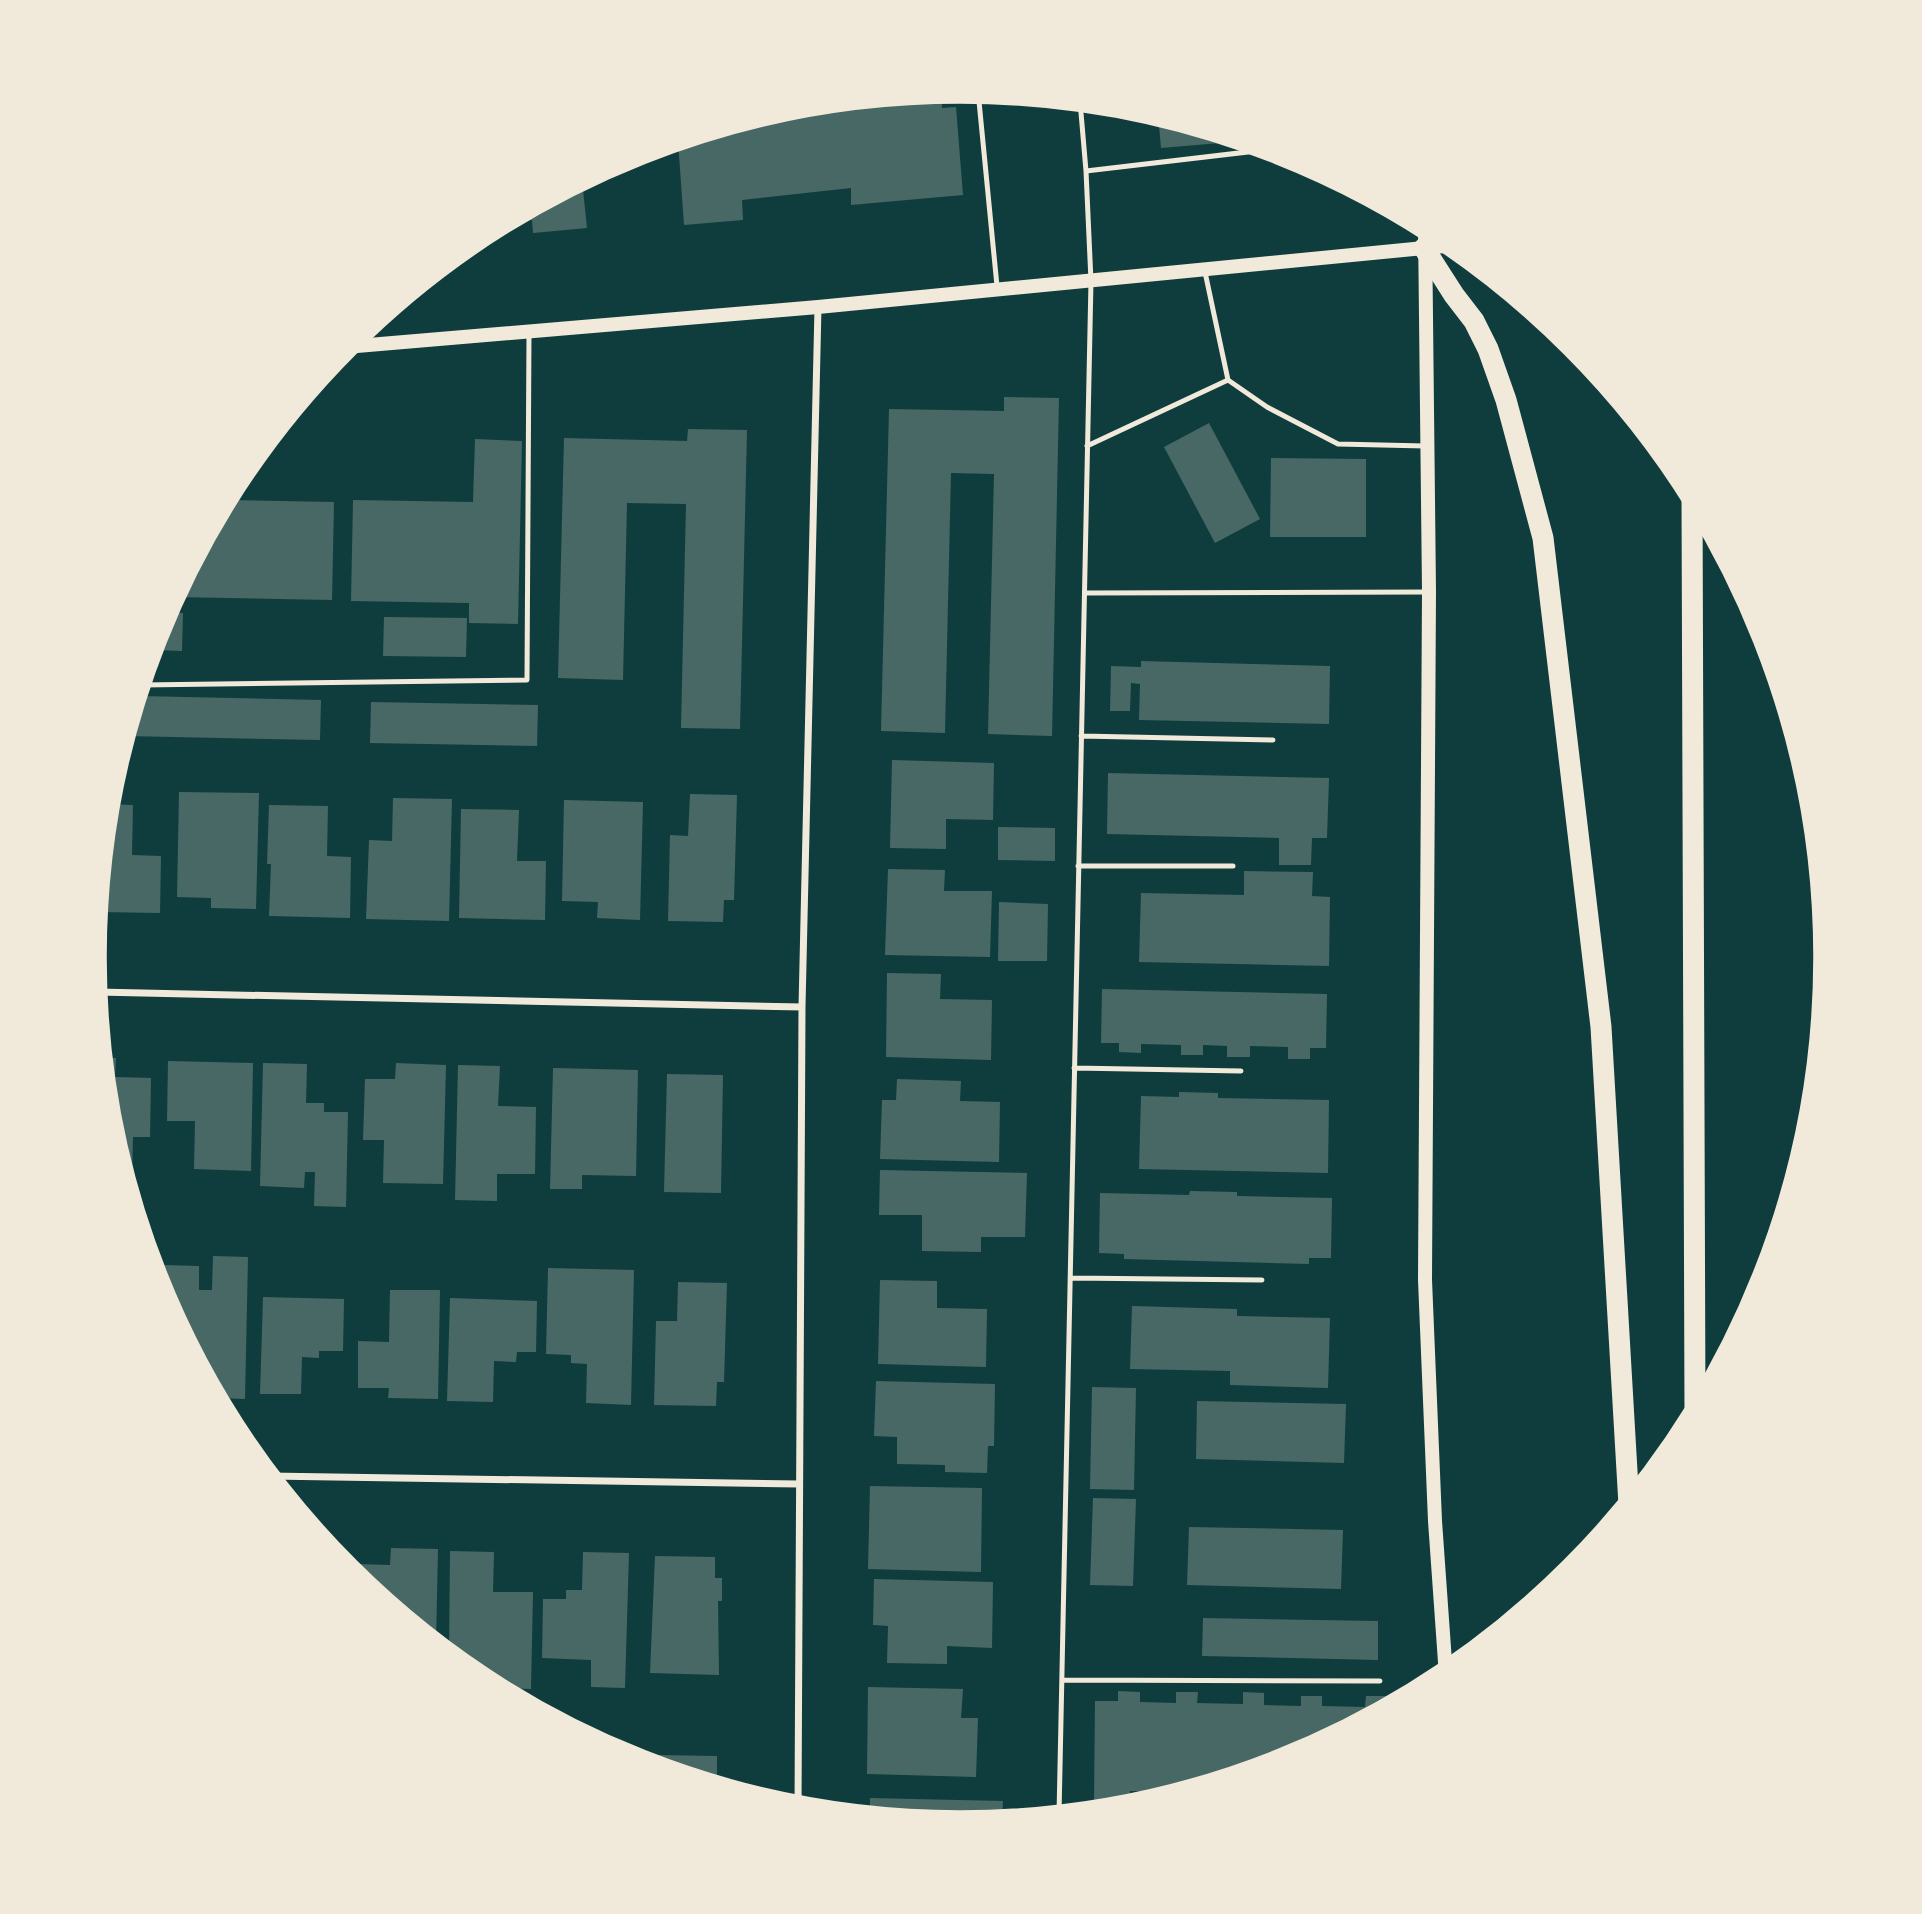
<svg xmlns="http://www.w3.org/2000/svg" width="1922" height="1914" font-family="'Space Grotesk',sans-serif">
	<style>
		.building { fill: #486865 }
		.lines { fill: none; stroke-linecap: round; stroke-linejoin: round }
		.service { stroke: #f1e9da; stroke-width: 5 }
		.minor { stroke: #f1e9da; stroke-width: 7 }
		.secondary { stroke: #f1e9da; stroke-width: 14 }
		.motorway { stroke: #f1e9da; stroke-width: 21 }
		.rim { fill: none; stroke: #f1e9da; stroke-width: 3.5 }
	</style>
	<rect width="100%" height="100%" fill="#0f3d3e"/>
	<path class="building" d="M941,91L942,108L956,107L963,195L851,205V188L742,200L743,220L684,225L678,141L792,106Z
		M1158,114L1244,140V141L1161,148Z
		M582,180L587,228L533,233L532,220L503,223Z
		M1004,397L1059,398L1052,736L988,734L994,474L951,473L945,733L881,731L889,409L1004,411Z
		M1209,423L1260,519L1215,543L1164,447Z
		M688,429L747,430L740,729L681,728L686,504L627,503L623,680L558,678L564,438L687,441Z
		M475,439L522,441L518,624L469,623V603L351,601L353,500L473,502Z
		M1271,458L1366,459V537H1270Z
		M226,500L334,502L332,600L174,597Z
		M166,612L183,613L182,651L152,650L159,625Z
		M384,617L467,618L466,657L383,656Z
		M1141,661L1330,666L1329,724L1139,720L1140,684L1131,683L1130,711H1110L1111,666L1141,667Z
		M138,696L321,700L320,740L126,736Z
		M371,702L538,705L537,746L370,743Z
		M892,760L994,763L993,820L946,819V849L890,848Z
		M1108,773L1329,778L1327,838H1312L1311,865H1279V838L1107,834Z
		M179,792L259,793L256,909L211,908V898L177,897Z
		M690,794L737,795L734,900H724L723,922L668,921L670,835L688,836Z
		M393,798L452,799L449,921L366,919L369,840L392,841Z
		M564,800L643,802L640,920L597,918L598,902L562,901Z
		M108,804L133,805L132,855L161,856L160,913L98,912Z
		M269,805L328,806L327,856L351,857L350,918L269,916L271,864H267Z
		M461,809L519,810L517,861H546L545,920L459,918Z
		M998,827L1055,828V861L998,860Z
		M888,869L945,870L944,891H992L990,957L885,955Z
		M1244,871L1313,872L1312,896L1330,897L1329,966L1139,962L1141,893L1244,895Z
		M999,902L1048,904L1047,961H998Z
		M887,973L941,974L940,999L992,1000L991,1060L886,1057Z
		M1102,989L1327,994L1326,1048H1310V1059H1288V1047L1250,1046V1057H1227V1046L1203,1045V1055H1181V1045L1141,1044V1053L1119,1052V1043H1101Z
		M103,1058H116L115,1077L151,1078L150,1137H133L132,1180H126L110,1126Z
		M168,1061L253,1063L251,1171L194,1169L195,1121H167Z
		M263,1063L307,1064L306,1103H324V1112H348L346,1207L314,1206L315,1172H305L304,1188L260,1186Z
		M396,1063L446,1065L443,1184L383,1183L384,1140H363L365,1079H395Z
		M458,1065L500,1066L498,1106L536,1107L535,1174H497V1201L455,1200Z
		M553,1068L638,1070L636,1176L582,1175V1189H550Z
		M667,1074L723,1075L721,1193L664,1192Z
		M897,1079L961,1081L960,1101L1000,1102L999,1162L880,1159L882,1100H896Z
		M1179,1092L1218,1093V1098L1329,1100L1328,1173L1139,1169L1141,1096L1179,1097Z
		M880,1170L1027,1173L1025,1237H981V1252L922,1251V1215H879Z
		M1190,1191L1237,1192V1196L1332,1198L1331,1258H1309V1264L1124,1259V1254L1099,1253L1100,1193L1189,1195Z
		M213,1256L248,1257L245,1399L217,1398L204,1372V1356H195L162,1294L163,1265L199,1266V1290H212Z
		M548,1268L634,1270L631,1405L586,1403L587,1364L571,1363V1355L546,1354Z
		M880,1280L937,1281V1308L987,1309L986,1367L878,1364Z
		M678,1282L727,1283L724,1382H717L716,1406L654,1405L656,1321H677Z
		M390,1290H440L438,1399L388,1398L389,1388H358V1341L389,1342Z
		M263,1297L344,1299L343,1351H319V1358L302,1357L301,1394H260Z
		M450,1298L537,1301L536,1352H517L516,1362L494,1361L493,1402L447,1401Z
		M1132,1306L1237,1309V1316L1330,1318L1328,1388L1230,1385V1371L1130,1369Z
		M876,1381L995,1384L994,1446H988L987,1473L945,1472V1465L897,1464V1437L874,1436Z
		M1092,1387L1136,1388L1134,1490L1090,1489Z
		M1197,1401L1346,1404L1344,1463L1196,1459Z
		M870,1486L982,1488L981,1572L868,1569Z
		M1093,1498L1136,1499L1133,1586L1090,1585Z
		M1189,1527L1343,1530L1341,1589L1187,1585Z
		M391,1548L438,1549L436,1643L356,1577V1564L390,1565Z
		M450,1551L494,1552L493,1592H533L531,1689L497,1688L473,1674V1658L453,1657L449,1654Z
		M583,1552L629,1553L625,1688L591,1687V1660L542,1658L543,1599H566V1590H582Z
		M655,1556L715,1557V1578H722V1601H718L719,1675L650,1673Z
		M874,1579L993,1582L992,1648L947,1646V1664L887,1663L888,1626L873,1625Z
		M1203,1618L1378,1621V1660L1202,1656Z
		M868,1687L963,1689L961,1718H978L976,1777L867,1774Z
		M1118,1691L1140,1692V1702L1176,1703V1692H1198L1197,1703L1243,1704V1692L1264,1693V1705L1301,1706V1696H1322V1706L1365,1707L1366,1696H1386L1385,1709L1293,1759L1185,1792L1178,1791V1794L1157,1800V1791H1130V1803L1094,1802L1095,1701H1118Z
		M657,1755L717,1756V1785L656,1767Z
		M870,1798L1003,1801L1002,1821L961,1825L870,1816Z"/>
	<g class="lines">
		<path class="service" d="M978,91L997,286
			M1086,171L1273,149
			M1228,380L1267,407L1338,444L1425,446
			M1087,446L1228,380L1205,272
			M1085,593L1428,592
			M141,685L527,680L529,334
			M1081,736L1273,740
			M1078,866H1233
			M1074,1068L1241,1071
			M1070,1278L1262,1280
			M1062,1680L1380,1681
			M1059,1815L1091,281L1086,171L1080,101"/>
		<path class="minor" d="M97,992L802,1007
			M269,1476L799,1484
			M798,1809L802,1007L818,307"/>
		<path class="secondary" d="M1425,226L1429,592L1425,1280L1435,1521L1446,1676
			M345,347L818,307L1455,245"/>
		<path class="motorway" d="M1424,248L1454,295L1474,321L1488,349L1506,400L1543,538L1601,1027L1629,1505
			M1692,493L1695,1416
			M1826,929V984"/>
	</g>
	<path d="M0 0H1922V1914H0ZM105 957a855 855 0 1 1 1710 0a855 855 0 1 1-1710 0Z" fill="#f1e9da" fill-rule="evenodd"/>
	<path class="rim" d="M105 957a855 855 0 1 1 1710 0a855 855 0 1 1-1710 0Z"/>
</svg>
